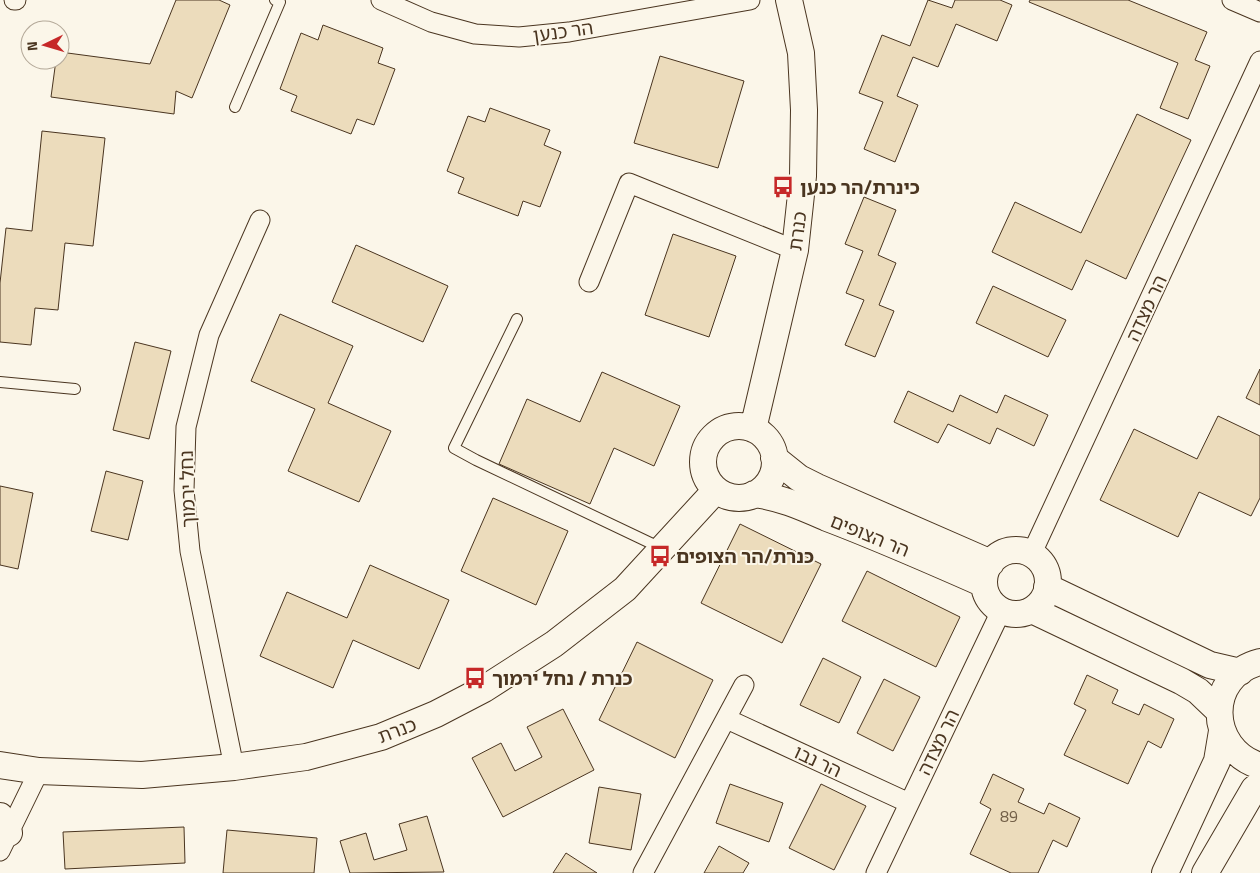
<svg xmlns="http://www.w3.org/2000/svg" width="1260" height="873" font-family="'Titillium Web','Noto Sans Hebrew',sans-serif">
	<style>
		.building { fill: #ecdcbc; stroke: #4a3520 }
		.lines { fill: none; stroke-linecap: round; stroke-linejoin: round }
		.lane-casing { stroke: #4a3520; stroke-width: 12 }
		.street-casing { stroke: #4a3520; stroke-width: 21 }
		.secondary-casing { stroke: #4a3520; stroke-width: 28 }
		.lane { stroke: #fbf6e9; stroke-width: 10 }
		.street { stroke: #fbf6e9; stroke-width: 19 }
		.secondary { stroke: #fbf6e9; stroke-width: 26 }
		.labels { text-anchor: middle; stroke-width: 4; stroke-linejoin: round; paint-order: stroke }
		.number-label { font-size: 16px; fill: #725f47 }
		.street-label { font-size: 19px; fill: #4a3520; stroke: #fbf6e9 }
		.poi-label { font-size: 19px; font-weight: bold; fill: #4a3520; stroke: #fbf6e9; text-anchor: start }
	</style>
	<rect width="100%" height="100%" fill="#fbf6e9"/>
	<path class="building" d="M176,0H219L230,5L192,98L176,91L174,114L51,97L56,60H60V52L150,64Z
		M928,0L952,8L955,0H1000L1012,5L997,41L956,24L938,67L913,57L897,96L918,105L895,162L864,149L883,102L859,93L882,35L910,46Z
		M1030,0H1128L1207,32L1195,60L1210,66L1188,119L1160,108L1178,63L1029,2Z
		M323,25L383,48L378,63L395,69L374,125L357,119L351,134L291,111L297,96L280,89L301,33L318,40Z
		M660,56L744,81L718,168L634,143Z
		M490,108L550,130L544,145L561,152L540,207L523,201L518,216L458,193L464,178L447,171L468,116L485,122Z
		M1137,114L1191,140L1126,279L1086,260L1072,290L992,252L1015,202L1081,233Z
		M42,131L105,138L93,246L65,243L58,310L35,308L31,345L0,342V283L6,228L32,231Z
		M864,197L896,210L878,255L896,263L879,305L894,311L875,357L845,345L864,300L846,293L863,251L845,244Z
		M673,234L736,256L709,337L645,315Z
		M356,245L448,286L423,342L332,302Z
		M993,286L1066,320L1048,357L976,323Z
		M280,314L353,346L328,403L391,431L359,502L288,471L315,409L251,381Z
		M135,342L171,351L149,439L113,430Z
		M1260,369V405L1246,398Z
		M602,372L680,406L654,466L614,448L590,504L499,464L527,399L580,422Z
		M908,391L953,412L960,395L997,413L1005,395L1048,415L1034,446L997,428L990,444L948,424L938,443L894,422Z
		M1218,416L1260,436V498L1251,516L1199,492L1178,537L1100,500L1134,429L1197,459Z
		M106,471L143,481L128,540L91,531Z
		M0,486L33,493L18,569L0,565Z
		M493,498L568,531L536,605L461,571Z
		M740,524L821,564L782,643L701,603Z
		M370,565L449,600L419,669L353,640L333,688L260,656L287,592L347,618Z
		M867,571L960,617L936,667L842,621Z
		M637,642L713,680L675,758L599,720Z
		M823,658L861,677L839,723L800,705Z
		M1087,675L1118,690L1112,703L1139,715L1144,704L1174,719L1161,748L1148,741L1128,784L1064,755L1086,710L1074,704Z
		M884,679L920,697L893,751L857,733Z
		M563,709L594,770L503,817L472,758L501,743L515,771L542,757L527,727Z
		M993,774L1024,789L1018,802L1044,814L1049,803L1080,818L1067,847L1053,840L1038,873H1011L970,854L991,809L980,803Z
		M730,784L783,803L769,842L716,823Z
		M821,784L866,806L834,870L789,848Z
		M599,787L641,794L631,850L589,843Z
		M427,816L444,872L350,873L340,841L366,833L374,860L407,850L399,824Z
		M184,827L185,863L65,869L63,832Z
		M227,830L317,838L314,873H223Z
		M719,846L749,863L743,873H704Z
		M566,853L597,873H553Z"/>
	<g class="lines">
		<g class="lane-casing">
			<path id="lane" d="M235,107L280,2L275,0
				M517,319L454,448L476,460L661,548
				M0,382L75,389"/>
		</g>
		<g class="street-casing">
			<path id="street" d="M14,0H16
				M381,0L431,22L475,34L519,37L569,32L750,0
				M1232,0L1260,12
				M589,282L629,183L795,250
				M1031,555L1260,61
				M727,719L909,803
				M234,767L190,551L184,490L186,427L209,335L260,220
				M0,851L39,771
				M643,873L744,685
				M876,873L1001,611"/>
		</g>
		<g class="secondary-casing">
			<path id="secondary" d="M703 462a36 36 0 1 1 72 0a36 36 0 1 1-72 0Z
				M753,429L795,250L803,176L804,110L801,53L789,0
				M774,458L799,478L817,487L991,563
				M754,494C780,497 804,508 827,518C880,538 932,561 984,584
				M984 582a32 32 0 1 1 64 0a32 32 0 1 1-64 0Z
				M1047,587L1210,665L1240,672
				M1032,610L1181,681L1198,691L1219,711
				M1260,662C1205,676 1207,749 1260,766
				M0,765L39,771L142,775L234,767L306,757L381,737L436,714L484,689L554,644L625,589L716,490
				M0,816L9,833
				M1165,873L1217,761L1222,731
				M1205,873L1254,789L1260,784"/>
		</g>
		<use href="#lane" class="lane"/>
		<use href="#street" class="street"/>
		<use href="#secondary" class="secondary"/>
	</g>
	<defs>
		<g id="bus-bare" transform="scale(1.725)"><path d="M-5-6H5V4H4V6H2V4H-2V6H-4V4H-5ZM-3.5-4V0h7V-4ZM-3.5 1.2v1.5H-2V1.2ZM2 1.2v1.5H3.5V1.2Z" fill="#c62828" stroke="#fbf6e9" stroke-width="2.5" paint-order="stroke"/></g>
	</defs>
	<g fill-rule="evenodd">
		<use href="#bus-bare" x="783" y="187"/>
		<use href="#bus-bare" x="660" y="556"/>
		<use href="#bus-bare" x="475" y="678"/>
	</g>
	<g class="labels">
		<g class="number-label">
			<text x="1009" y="822">89</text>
		</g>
		<g class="street-label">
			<text transform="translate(563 31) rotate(-8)" y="7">הר כנען</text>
			<text transform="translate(797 231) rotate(-82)" y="7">כנרת</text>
			<text transform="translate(1146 308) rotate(-65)" y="7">הר מצדה</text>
			<text transform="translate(187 489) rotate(-92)" y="7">נחל ירמוך</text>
			<text transform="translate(870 535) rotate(22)" y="7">הר הצופים</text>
			<text transform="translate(397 730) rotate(-21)" y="7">כנרת</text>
			<text transform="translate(938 742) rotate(-64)" y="7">הר מצדה</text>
			<text transform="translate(818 761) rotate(25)" y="7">הר נבו</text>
		</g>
		<g class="poi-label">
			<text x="800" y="194">כינרת/הר כנען</text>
			<text x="676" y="563">כנרת/הר הצופים</text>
			<text x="492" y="685">כנרת / נחל ירמוך</text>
		</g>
	</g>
	<g transform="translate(45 45) rotate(265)"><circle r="24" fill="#fbf6e9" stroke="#b4a999"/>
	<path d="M0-4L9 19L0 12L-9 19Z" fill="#c62828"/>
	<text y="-8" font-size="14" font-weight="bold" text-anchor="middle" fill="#4a3520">N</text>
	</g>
</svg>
